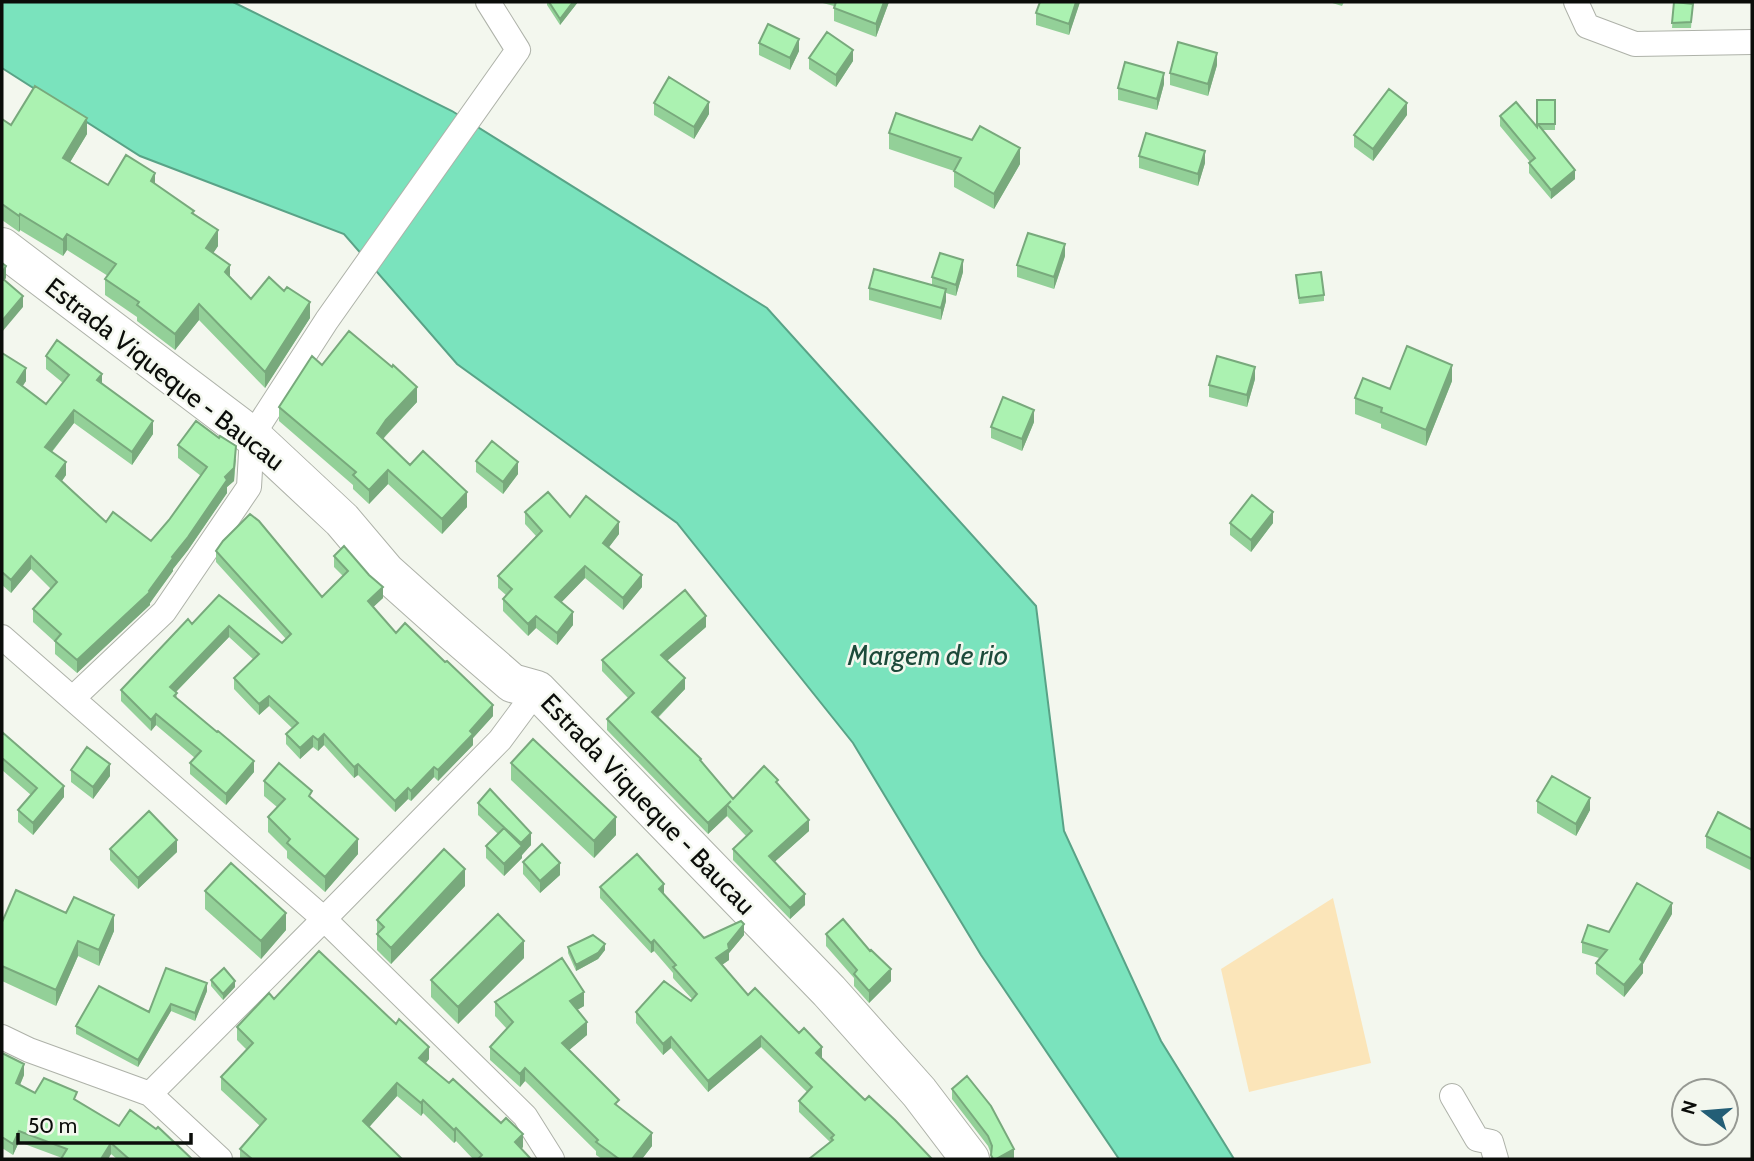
<svg xmlns="http://www.w3.org/2000/svg" width="1754" height="1161" font-family="Cabin,sans-serif">
	<style>
		.green { fill: #fbe5b9 }
		.water { fill: #7ae3bd; stroke: #59a387; stroke-width: 2 }
		.lines { fill: none; stroke-linecap: round; stroke-linejoin: round }
		.minor-casing { stroke: #aeb2a9; stroke-width: 26 }
		.primary-casing { stroke: #aeb2a9; stroke-width: 40 }
		.minor { stroke: #fff; stroke-width: 24 }
		.primary { stroke: #fff; stroke-width: 38 }
		.wall { fill: #93d098 }
		.shaded-wall { fill: #78a97c }
		.building { fill: #abf2b1; stroke: #78a97c; stroke-width: 2 }
		.labels { text-anchor: middle; stroke-width: 5; stroke-linejoin: round; paint-order: stroke }
		.street-label { font-size: 26px; fill: #0b0d0a; stroke: #f3f7ee }
		.water-label { font-size: 28px; font-style: italic; fill: #1c4a3a; stroke: #f3f7ee }
	</style>
	<rect width="100%" height="100%" fill="#f3f7ee"/>
	<path class="green" d="M1333,898L1371,1063L1249,1092L1221,969Z"/>
	<path class="water" d="M2,2H233L452,111L767,308L1036,606L1064,831L1161,1041L1234,1159H1119L981,955L853,743L677,523L457,364L344,234L140,156L2,68Z"/>
	<g class="lines">
		<g class="minor-casing">
			<path id="minor" d="M1576,2L1587,26L1635,44L1752,42
				M2,637L324,919L525,1116L552,1159
				M73,698L164,612L249,487L252,436L327,320L518,50L488,2
				M2,1037L29,1050L150,1094L220,1159
				M150,1094L324,919L500,740L537,690
				M1452,1096L1477,1139L1491,1142L1496,1159"/>
		</g>
		<g class="primary-casing">
			<path id="primary" d="M2,247L252,436L342,520L386,572L452,631L512,683L537,690L829,991L919,1092L970,1159"/>
		</g>
		<use href="#minor" class="minor"/>
		<use href="#primary" class="primary"/>
	</g>
	<path class="wall" d="M547,2H578L560,25L547,5Z
		M819,2H889L876,37L834,21V6Z
		M1080,2L1069,35L1036,25V13Z
		M1329,2H1344L1342,6Z
		M1674,2L1693,4L1691,28H1672Z
		M759,43L799,51L790,70L759,55Z
		M809,58L853,61L836,87L809,69Z
		M1217,65L1208,96L1170,85V73Z
		M1164,84L1157,110L1118,100V88Z
		M1555,100V130H1543L1575,179L1551,199L1529,173V163L1530,162L1500,126V116L1537,127Z
		M654,103L709,114L694,139L654,115Z
		M1407,115L1373,161L1354,147V135Z
		M2,119L11,125L87,134L70,162L108,185L155,184L194,214L218,246L213,253L230,277L251,299L310,318L265,388L199,320L175,350L137,321V317L105,295V279L108,276L67,250L63,256L20,230L19,232L2,220Z
		M889,133L1020,164L994,209L954,187V171L889,149Z
		M1139,156L1205,163L1198,186L1139,168Z
		M1065,256L1054,289L1017,277V265Z
		M963,272L956,296L946,293V301L941,320L869,300V288L932,285V277Z
		M1296,275L1324,295V301L1299,304Z
		M2,353L26,381L22,386L46,404L63,383L46,369V356L102,384L153,434L132,465L74,423L52,452L66,475L62,481L106,522L151,541L169,520L201,476L178,458V445L236,459L234,481L227,487V493L188,550L173,569V571L150,603V605L77,673L55,654V642L33,622V609L51,589L31,569L11,593L2,585Z
		M322,365L417,402L383,439L410,465L467,507L442,534L388,484L369,504L353,489V485L279,421V407Z
		M1255,379L1247,407L1209,397V385Z
		M1452,381L1426,446L1381,428V424L1355,414V398L1390,389Z
		M1034,422L1022,451L991,438V427Z
		M476,461L518,474L503,494L476,472Z
		M525,512L570,517L619,534L609,547L642,587L623,610L585,578L561,602L573,625L557,645L536,628L528,636L503,611V599L506,595L498,588V576L536,536L525,524Z
		M1230,523H1273L1251,552L1230,535Z
		M216,551L322,597L343,576L334,567V556L383,598L373,607L396,633L493,716L473,738V745L438,781L434,777L411,801L408,799L395,812L358,775L354,778L324,745L318,751L313,747L300,759L286,744V734L292,728L269,706L259,715L234,689V678L253,659L229,637L176,692L177,698L254,772L226,805L190,774V763L195,758L156,725L151,731L121,701V690L192,624L219,595L282,643L286,639L216,562Z
		M706,627L667,661L685,689L658,718L701,762L733,799L778,784L809,831L774,862L805,905L790,919L733,860V849L746,836L727,816L708,834L607,730V719L628,698L602,671V660Z
		M2,732L64,797L33,835L18,822V810L31,795L2,770Z
		M511,763L616,835L594,858L511,780Z
		M71,770L110,776L93,799L71,782Z
		M264,781L312,799L358,854L325,892L287,858V851L268,832V817L277,807L264,796Z
		M1537,801L1590,810L1576,836L1537,813Z
		M478,803L531,845L522,855V858L504,876L486,858V846L498,834L478,815Z
		M1752,830V871L1706,848V836Z
		M110,849L177,852L138,889L110,860Z
		M523,862L560,875L540,893L523,874Z
		M465,886L391,964L377,950V920Z
		M600,887L664,895L704,938L744,935L729,953V960L722,965L748,995L822,1058L865,1100L895,1120L830,1142L799,1112V1101L807,1092L761,1047L708,1092L671,1048L663,1055L636,1023V1012L691,1001L692,999L673,978V973L654,951L651,953L600,898Z
		M205,891L286,930L261,959L205,909Z
		M66,913L114,931L99,966L78,956L56,1006L2,981V919Z
		M1672,914L1643,964V973L1624,997L1596,974V963L1599,958L1582,953V942L1609,932Z
		M826,934L891,981L869,1003L854,986V978L826,946Z
		M568,947L605,950L598,959L576,971L568,953Z
		M524,958L458,1024L431,997V980Z
		M211,980L235,987L223,1000L211,986Z
		M207,991L195,1021L171,1011L138,1067L76,1034V1026L149,1012Z
		M274,999L429,1059L426,1063L523,1147L521,1149L531,1159H473L456,1141L454,1143L423,1113L421,1116L397,1096L369,1127L402,1159H240V1149L260,1126L221,1090V1077L247,1050L237,1040V1027Z
		M495,1002L584,1006L577,1010L587,1035L569,1050L652,1146L642,1159H602L596,1155V1151L525,1081L520,1087L490,1060V1047L507,1029L495,1016Z
		M2,1053L24,1075L20,1085L35,1093L77,1101L119,1126L192,1159H117L111,1154L108,1159H61L62,1158L19,1142L13,1155L2,1148Z
		M952,1089L1014,1159H991V1154L988,1146L952,1099Z"/>
	<path class="shaded-wall" d="M573,2H578L560,25V19Z
		M884,2H889L876,37V24Z
		M1076,2H1080L1069,35V24Z
		M799,39V51L790,70V58Z
		M853,50V61L836,87V75Z
		M1217,53V65L1208,96V84Z
		M1164,73V84L1157,110V99Z
		M709,102V114L694,139V127Z
		M1407,103V115L1373,161V149Z
		M87,118V134L63,174V158Z
		M1020,148V164L994,209V194Z
		M1205,151V163L1198,186V174Z
		M1575,170V179L1551,199V190Z
		M155,173V189L151,181Z
		M20,214V230L19,232V216Z
		M218,230V246L206,264V248Z
		M67,234V250L63,256V240Z
		M1065,244V256L1054,289V277Z
		M963,260V272L956,296V285Z
		M230,265V281L225,272Z
		M6,266V278L2,284V273Z
		M946,289V301L941,320V308Z
		M23,296V307L2,332V321Z
		M310,302V318L265,388V372Z
		M199,304V320L175,350V334Z
		M1452,365V381L1426,446V430Z
		M1255,367V379L1247,407V395Z
		M26,368V381L17,395V382Z
		M102,374V387L97,380Z
		M417,387V402L386,435L377,447V433L386,420Z
		M74,410V423L45,460V447Z
		M1034,410V422L1022,451V439Z
		M153,421V434L132,465V452Z
		M236,446L234,481L227,487V493L188,550L173,569V571L150,603V605L77,673V660L172,557L225,477Z
		M66,462V475L56,489V476Z
		M518,462V474L503,494V482Z
		M388,470V484L369,504V490Z
		M467,492V507L442,534V519Z
		M1273,512V523L1251,552V540Z
		M619,522V534L603,555V543Z
		M31,556V569L11,593V580Z
		M585,566V578L555,609V597Z
		M642,575V587L623,610V598Z
		M383,587V598L368,612V601Z
		M573,612V625L557,645V633Z
		M536,616V628L528,636V624Z
		M706,616V627L661,666V655Z
		M229,626V637L170,698V687Z
		M685,678V689L652,723V712Z
		M269,696V706L259,715V704Z
		M493,705V716L473,738V745L438,781V770L470,731Z
		M156,714V725L151,731V720Z
		M324,734V745L318,751V740Z
		M313,736V747L300,759V748Z
		M254,761V772L226,805V794Z
		M110,764V776L93,799V787Z
		M358,764V775L354,778V767Z
		M434,767V777L411,801V791Z
		M64,786V797L33,835V823Z
		M408,788V799L395,812V801Z
		M1590,798V810L1576,836V824Z
		M727,805V816L708,834V823Z
		M616,817V835L594,858V841Z
		M809,820V831L769,867V856Z
		M531,833V845L522,855V858L504,876V864L521,846V843Z
		M358,839V854L325,892V877Z
		M177,840V852L138,889V878Z
		M560,863V875L540,893V881Z
		M465,869V886L391,964V948Z
		M664,884V895L659,889Z
		M805,894V905L790,919V908Z
		M1672,903V914L1643,964V973L1624,997V985Z
		M286,913V930L261,959V941Z
		M114,915V931L99,966V950Z
		M744,924V935L729,953V960L716,969V958Z
		M654,940V951L651,953V943Z
		M78,941V956L56,1006V990Z
		M524,941V958L458,1024V1007Z
		M605,944V950L598,959L576,971V965Z
		M891,969V981L869,1003V991Z
		M235,981V987L223,1000V994Z
		M207,983V991L195,1021V1013Z
		M584,992V1006L570,1014V1001Z
		M171,1004V1011L138,1067V1060Z
		M587,1022V1035L562,1056V1043Z
		M761,1036V1047L708,1092V1081Z
		M671,1037V1048L663,1055V1044Z
		M429,1047V1059L419,1071V1058Z
		M822,1047V1058L816,1053Z
		M24,1064V1075L16,1094V1083Z
		M525,1068V1081L520,1087V1074Z
		M397,1083V1096L363,1134V1121Z
		M423,1100V1113L421,1116V1103Z
		M456,1128V1141L454,1143V1130Z
		M19,1131V1142L13,1155V1144Z
		M652,1133V1146L642,1159H632Z
		M523,1134V1147L515,1155V1142Z
		M111,1143V1154L108,1159H101Z
		M1014,1149V1159H996Z"/>
	<path class="building" d="M549,2H573L560,19Z
		M836,2H884L876,24L834,8Z
		M1040,2H1076L1069,24L1036,13Z
		M1674,2L1693,4L1691,22L1672,23Z
		M768,24L799,39L790,58L759,43Z
		M827,32L853,50L836,75L809,58Z
		M1178,42L1217,53L1208,84L1170,73Z
		M1125,62L1164,73L1157,99L1118,88Z
		M669,77L709,102L694,127L654,103Z
		M35,86L87,118L63,158L108,185L126,155L155,173L151,181L194,211L192,213L218,230L206,248L230,265L225,272L251,299L269,277L284,291L287,287L310,302L265,372L199,304L175,334L137,305L139,302L105,279L116,264L67,234L63,240L20,214L19,216L2,204V119L11,125Z
		M1389,89L1407,103L1373,149L1354,135Z
		M1537,100H1555V124H1537Z
		M1516,102L1537,127V123L1575,170L1551,190L1529,163L1535,158L1500,116Z
		M896,113L972,140L980,126L1020,148L994,194L954,171L961,158L889,133Z
		M1146,133L1205,151L1198,174L1139,156Z
		M1028,233L1065,244L1054,277L1017,265Z
		M940,253L963,260L956,285L932,277Z
		M2,263L6,266L2,273Z
		M874,269L946,289L941,308L869,288Z
		M1321,272L1324,295L1299,298L1296,275Z
		M2,278L23,296L2,321Z
		M349,331L392,367L393,365L417,387L386,420L377,433L410,465L423,451L467,492L442,519L388,470L369,490L353,475L356,472L279,407L312,356L322,365Z
		M57,340L102,374L97,380L153,421L132,452L74,410L45,447L66,462L56,476L106,522L113,512L151,541L169,520L207,467L178,445L196,421L219,438L220,436L236,446L234,468L225,477L227,480L188,537L172,557L173,558L149,591L150,592L77,660L55,641L61,634L33,609L57,582L31,556L11,580L2,572V353L26,368L17,382L46,404L69,375L46,356Z
		M1407,346L1452,365L1426,430L1381,412L1382,408L1355,398L1363,378L1390,389Z
		M1217,356L1255,367L1247,395L1209,385Z
		M1003,397L1034,410L1022,439L991,427Z
		M492,441L518,462L503,482L476,461Z
		M548,492L570,517L586,496L619,522L603,543L642,575L623,598L585,566L555,597L573,612L557,633L536,616L528,624L503,599L512,589L498,576L542,531L525,512Z
		M1252,495L1273,512L1251,540L1230,523Z
		M250,514L259,521L322,597L348,571L334,556L344,546L369,575L383,587L368,601L396,633L405,623L445,662L447,661L493,705L470,731L473,734L438,770L434,767L411,791L408,788L395,801L358,764L354,767L324,734L318,740L313,736L300,748L286,734L298,723L269,696L259,704L234,678L259,654L229,626L170,687L177,693L174,696L217,732L218,731L254,761L226,794L190,763L201,751L156,714L151,720L121,690L188,619L192,624L219,595L282,643L291,634L216,551L223,541Z
		M685,590L706,616L661,655L685,678L652,712L701,759L700,760L733,799L764,766L778,780L776,782L809,820L769,856L805,894L790,908L733,849L752,831L727,805L731,801L708,823L607,719L634,693L602,660Z
		M2,732L64,786L33,823L18,810L37,788L2,758Z
		M533,739L616,817L594,841L511,763Z
		M87,747L110,764L93,787L71,770Z
		M279,763L312,791L309,796L358,839L325,877L287,843L290,839L268,817L285,799L264,781Z
		M1552,776L1590,798L1576,824L1537,801Z
		M490,789L531,833L521,843L478,803Z
		M149,811L177,840L138,878L110,849Z
		M1718,812L1752,830V859L1706,836Z
		M504,828L522,846L504,864L486,846Z
		M542,844L560,863L540,881L523,862Z
		M444,849L465,869L391,948L377,934L384,927L377,920Z
		M637,854L664,884L659,889L704,938L741,921L744,924L728,944L729,949L716,958L748,995L755,988L799,1033L804,1028L822,1047L816,1053L865,1100L869,1096L895,1120L932,1159H809L833,1140L831,1138L834,1135L799,1101L812,1087L761,1036L708,1081L671,1037L663,1044L636,1012L664,981L691,1001L697,994L673,967L676,965L654,940L651,943L600,887Z
		M231,863L286,913L261,941L205,891Z
		M1637,883L1672,903L1640,959L1643,962L1624,985L1596,963L1607,950L1582,942L1588,925L1609,932Z
		M16,890L66,913L74,897L114,915L99,950L78,941L56,990L2,966V919L3,920Z
		M498,914L524,941L458,1007L431,980Z
		M843,919L870,951L871,950L891,969L869,991L854,974L857,970L826,934Z
		M593,935L605,944L598,953L576,965L568,947Z
		M319,951L396,1024L399,1019L429,1047L419,1058L449,1083L453,1079L501,1123L506,1118L523,1134L515,1142L531,1159H478L482,1155L456,1128L454,1130L423,1100L421,1103L397,1083L363,1121L402,1159H252L240,1149L266,1119L221,1077L253,1043L237,1027L269,993L274,999Z
		M562,958L584,992L570,1001L587,1022L562,1043L619,1100L615,1104L652,1133L632,1159H619L596,1142L598,1140L525,1068L520,1074L490,1047L513,1022L495,1002Z
		M166,968L207,983L195,1013L171,1004L138,1060L76,1026L99,986L149,1012Z
		M224,968L235,981L223,994L211,980Z
		M2,1053L24,1064L16,1083L35,1093L44,1078L77,1092L74,1099L119,1126L130,1110L156,1129L158,1127L192,1159H129L111,1143L101,1159H61L67,1149L19,1131L13,1144L2,1137Z
		M967,1076L991,1106L1014,1149L996,1159H993L991,1155L992,1146L988,1136L952,1089Z"/>
	<g class="labels">
		<g class="street-label">
			<text transform="translate(165 374) rotate(38)" y="9">Estrada Viqueque - Baucau</text>
			<text transform="translate(648 804) rotate(46)" y="9">Estrada Viqueque - Baucau</text>
		</g>
		<g class="water-label">
			<text x="928" y="665">Margem de rio</text>
		</g>
	</g>
	<rect width="1754" height="1161" fill="none" stroke="#0b0d0a" stroke-width="7"/>
	<g transform="translate(1705 1112) rotate(286)"><circle r="33" fill="#f3f7ee" stroke="#969993" stroke-width="2"/>
	<path d="M0-5L12 26L0 18L-12 26Z" fill="#235e76"/>
	<text y="-10" font-size="19" font-weight="bold" text-anchor="middle" fill="#0b0d0a">N</text>
	</g>
	<path d="M18 1133v10h173v-10" fill="none" stroke="#0b0d0a" stroke-width="3.5"/>
	<text x="28" y="1133" font-size="21" fill="#0b0d0a" stroke="#f3f7ee" stroke-width="5" paint-order="stroke">50 m</text>
</svg>
